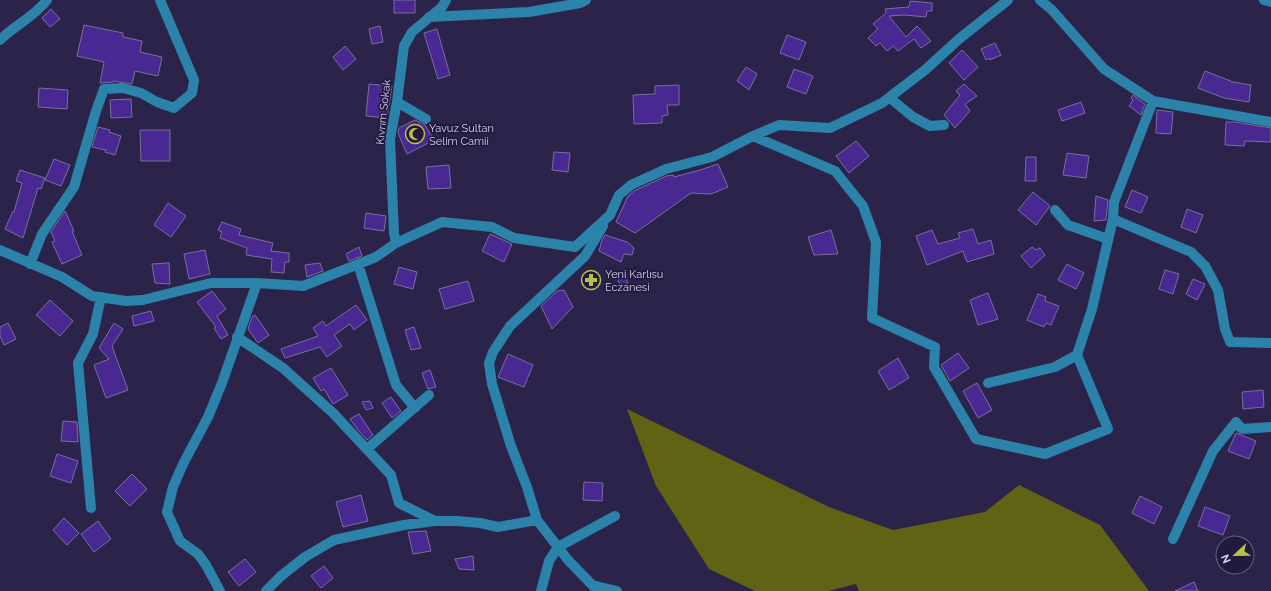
<svg xmlns="http://www.w3.org/2000/svg" width="1271" height="591" font-family="Raleway,sans-serif">
	<style>
		.forest { fill: #606314 }
		.building { fill: #4a2891; stroke: #786f9d }
		.lines { fill: none; stroke-linecap: round; stroke-linejoin: round }
		.minor { stroke: #2c83aa; stroke-width: 10 }
		.labels { text-anchor: middle; stroke-width: 3.5; stroke-linejoin: round; paint-order: stroke }
		.street-label { font-size: 11px; fill: #d5d2eb; stroke: #22193f }
		.poi-label { font-size: 11px; fill: #d5d2eb; stroke: #22193f; text-anchor: start }
	</style>
	<rect width="100%" height="100%" fill="#2c234a"/>
	<path class="forest" d="M627,409L829,507L893,530L985,512L1019,485L1100,525L1149,591H859L856,584L828,591H755L709,569L656,486Z"/>
	<path class="building" d="M394,0H415V13H394Z
		M910,1L932,3V11H927L926,17L904,15L889,16L906,37L917,26L931,41L921,48L914,39L898,51L893,46L887,51L880,43L876,46L868,38L878,29L873,24L886,13L885,9L909,7Z
		M51,9L60,19L50,27L42,18Z
		M84,25L123,33V37L142,41L140,52L162,57L158,76L135,71L132,84L113,81V82L100,83L104,62L77,56Z
		M380,26L383,42L372,44L369,29Z
		M437,29L450,75L438,79L424,33Z
		M787,35L806,42L799,60L780,53Z
		M995,43L1001,55L990,60L989,58L986,60L981,49Z
		M345,46L356,59L343,70L333,57Z
		M962,50L978,67L964,80L949,63Z
		M746,67L757,74L749,90L737,81Z
		M794,69L813,76L806,94L787,87Z
		M1205,71L1233,82L1251,85L1249,102L1224,98L1198,88Z
		M369,84L392,86L387,118L366,116Z
		M964,84L977,96L965,104L970,111L955,128L944,115L960,95L956,91Z
		M679,85V105H667L668,115L662,116V123L634,124L633,95L655,94V86Z
		M39,88L68,90L67,109L38,107Z
		M1133,95L1145,104L1141,115L1129,106L1133,100L1131,98Z
		M131,99L132,117L111,118L110,100Z
		M1081,102L1085,113L1062,121L1058,110Z
		M1157,110L1173,112L1171,134L1156,133Z
		M415,120L425,125L434,140L407,154L398,133L399,128Z
		M1226,122H1235L1271,128V142L1245,141L1244,146L1225,145Z
		M98,127L110,130L109,132L121,136L115,155L105,152L106,150L92,147Z
		M140,130H170V161H141Z
		M856,141L869,156L849,173L836,156Z
		M554,152L570,153L568,172L552,170Z
		M1067,153L1089,156L1086,178L1063,175Z
		M1026,157H1036V181H1025Z
		M54,159L70,165L61,186L45,180Z
		M718,164L728,187L711,194L691,193L635,233L616,222L628,196L634,191L666,176L673,175L674,177L700,170Z
		M449,165L451,188L428,189L426,167Z
		M20,170L45,178L41,189L38,188L23,238L5,229L13,211L14,212L22,183L16,181Z
		M1132,190L1148,197L1141,213L1125,207Z
		M1033,192L1050,206L1036,225L1018,210Z
		M1096,196L1108,200L1106,220L1094,221Z
		M168,203L186,216L171,237L154,225Z
		M1187,209L1203,215L1196,233L1181,227Z
		M65,211L74,231H72L82,255L62,264L52,242L55,241L51,232Z
		M366,213L386,216L384,231L364,228Z
		M222,222L241,229L239,235L273,243L271,251L289,253V262H285L284,273L271,272L272,259L246,255L247,248L220,238L222,232L218,230Z
		M973,229L978,244L991,240L994,254L967,262L963,251L927,265L916,236L932,230L938,244L960,238L958,233Z
		M831,230L838,254L814,255L808,237Z
		M490,234L512,244L504,262L482,251Z
		M605,235L627,242L634,248L632,255L624,254L621,262L599,251L602,240Z
		M359,247L362,256L349,261L346,254Z
		M1032,247L1036,250L1040,248L1045,255L1031,268L1021,256Z
		M205,250L210,274L189,279L184,254Z
		M169,263L170,284L155,283L152,264Z
		M320,263L323,271L307,277L305,265Z
		M1067,264L1084,273L1076,289L1058,280Z
		M399,267L417,272L413,289L394,284Z
		M1165,270L1179,274L1173,294L1159,289Z
		M626,277L629,289L621,291L618,279Z
		M1193,279L1205,284L1197,300L1186,294Z
		M468,281L474,301L445,309L439,289Z
		M564,290L573,307L552,329L541,306L557,291Z
		M212,291L226,309L217,316L228,335L221,339L214,328L216,327L197,302Z
		M988,293L998,319L978,325L970,300Z
		M1038,294L1046,297L1045,301L1059,306L1051,325L1046,323L1044,327L1027,320Z
		M50,300L73,321L60,336L36,315Z
		M356,305L367,320L354,330L350,324L334,335L342,346L327,357L320,347L285,358L281,349L318,336L313,328L323,321L326,326Z
		M151,311L154,321L134,326L132,316Z
		M255,315L269,335L258,343L248,329L252,317Z
		M8,323L16,339L4,345L0,336V327Z
		M114,323L123,329L112,346L128,390L106,398L94,365L109,359L99,348Z
		M414,327L421,348L411,350L405,330Z
		M958,353L969,368L950,381L941,365Z
		M508,354L533,365L524,387L498,377Z
		M898,358L909,378L889,390L878,371Z
		M331,368L348,395L333,404L324,389L321,391L313,378Z
		M430,370L436,387L428,389L422,373Z
		M977,383L992,410L978,418L963,391Z
		M1263,390L1264,407L1243,409L1242,392Z
		M391,397L401,411L392,418L382,403Z
		M370,401L373,408L366,410L362,402Z
		M359,414L373,435L367,440L358,430L350,419Z
		M63,421L77,422L78,442L61,441Z
		M1236,433L1256,441L1249,459L1228,451Z
		M57,454L78,461L71,483L50,476Z
		M132,474L147,489L130,506L115,491Z
		M584,482L603,483L602,501L583,500Z
		M361,495L368,521L343,527L336,502Z
		M1140,496L1162,507L1154,524L1132,513Z
		M1205,507L1230,516L1223,535L1198,526Z
		M64,518L79,533L67,545L53,530Z
		M98,521L111,539L94,552L81,534Z
		M426,531L431,551L413,554L408,532Z
		M473,556L474,570L459,569L455,559Z
		M245,559L256,572L239,586L228,572Z
		M324,566L333,578L321,588L311,576Z
		M1194,582L1198,591H1175Z"/>
	<g class="lines">
		<path class="minor" d="M1040,0L1052,10L1104,69L1153,101L1271,122
			M1264,0L1271,2
			M429,17L529,12L580,3L586,0
			M0,40C15,25 34,17 47,0
			M890,98L913,117L930,126L944,125
			M397,102L426,119
			M753,136L835,171L863,206L876,242L872,318L935,347L934,367L976,439L1045,454L1108,429L1077,355L1092,309L1113,219L1114,202L1153,101
			M1055,210L1068,225L1108,239
			M1113,219L1191,252L1205,266L1218,290L1225,329L1230,342L1271,343
			M396,243L394,233L390,139L397,102L404,46L412,32L442,7L446,0
			M0,250L62,277L92,296L126,301L143,300L211,283H257L303,286L376,257L396,243L442,222L492,227L514,238L575,247L610,215L619,195L631,185L666,169L712,157L753,136L779,125L830,128L882,103L925,70L959,39L1008,0
			M30,264L42,234L74,187L96,111L104,89L123,88L141,93L157,102L174,108L192,93L194,80L160,0
			M358,264L396,385L415,408
			M237,337L283,368L333,413L391,475L399,503L435,521
			M988,383L1055,367L1077,355
			M367,449L429,395
			M91,508L78,363L93,334L101,297
			M1173,539L1213,451L1236,422L1242,429L1271,427
			M592,585L617,591
			M220,591L206,565L198,554L180,541L167,512L173,487L183,464L208,417L222,383L257,283
			M266,591L281,576L305,557L334,540L404,525L435,521H457L480,523L498,527L537,520
			M541,591L549,561L558,547L615,516
			M598,591L568,560L537,520L527,487L511,446L492,384L489,363L493,352L510,326L585,256L603,226"/>
	</g>
	<defs>
		<g id="mosque-ring" transform="scale(1)"><circle r="9.5" fill="#22193f" stroke="#bac045" stroke-width="1.5"/><path d="M3.5-4.9A6 6 0 1 0 3.5 4.9A5 5 0 1 1 3.5-4.9Z" fill="#bac045"/></g>
		<g id="pharmacy-ring" transform="scale(1)"><circle r="9.5" fill="#22193f" stroke="#bac045" stroke-width="1.5"/><path d="M-2-6h4v4h4v4h-4v4h-4v-4h-4v-4h4Z" fill="#bac045"/></g>
	</defs>
	<g fill-rule="evenodd">
		<use href="#mosque-ring" x="415" y="134"/>
		<use href="#pharmacy-ring" x="591" y="280"/>
	</g>
	<g class="labels">
		<g class="street-label">
			<text transform="translate(383 112) rotate(-84)" y="4">Kıvrım Sokak</text>
		</g>
		<g class="poi-label">
			<text x="429" y="132">Yavuz Sultan<tspan x="429" dy="13">Selim Camii</tspan></text>
			<text x="605" y="278">Yeni Karlısu<tspan x="605" dy="13">Eczanesi</tspan></text>
		</g>
	</g>
	<g transform="translate(1235 555) rotate(248)"><circle r="19" fill="#22193f" stroke="#6a6384"/>
	<path d="M0-3L7 15L0 10L-7 15Z" fill="#bac045"/>
	<text y="-6" font-size="11" font-weight="bold" text-anchor="middle" fill="#d5d2eb">N</text>
	</g>
</svg>
